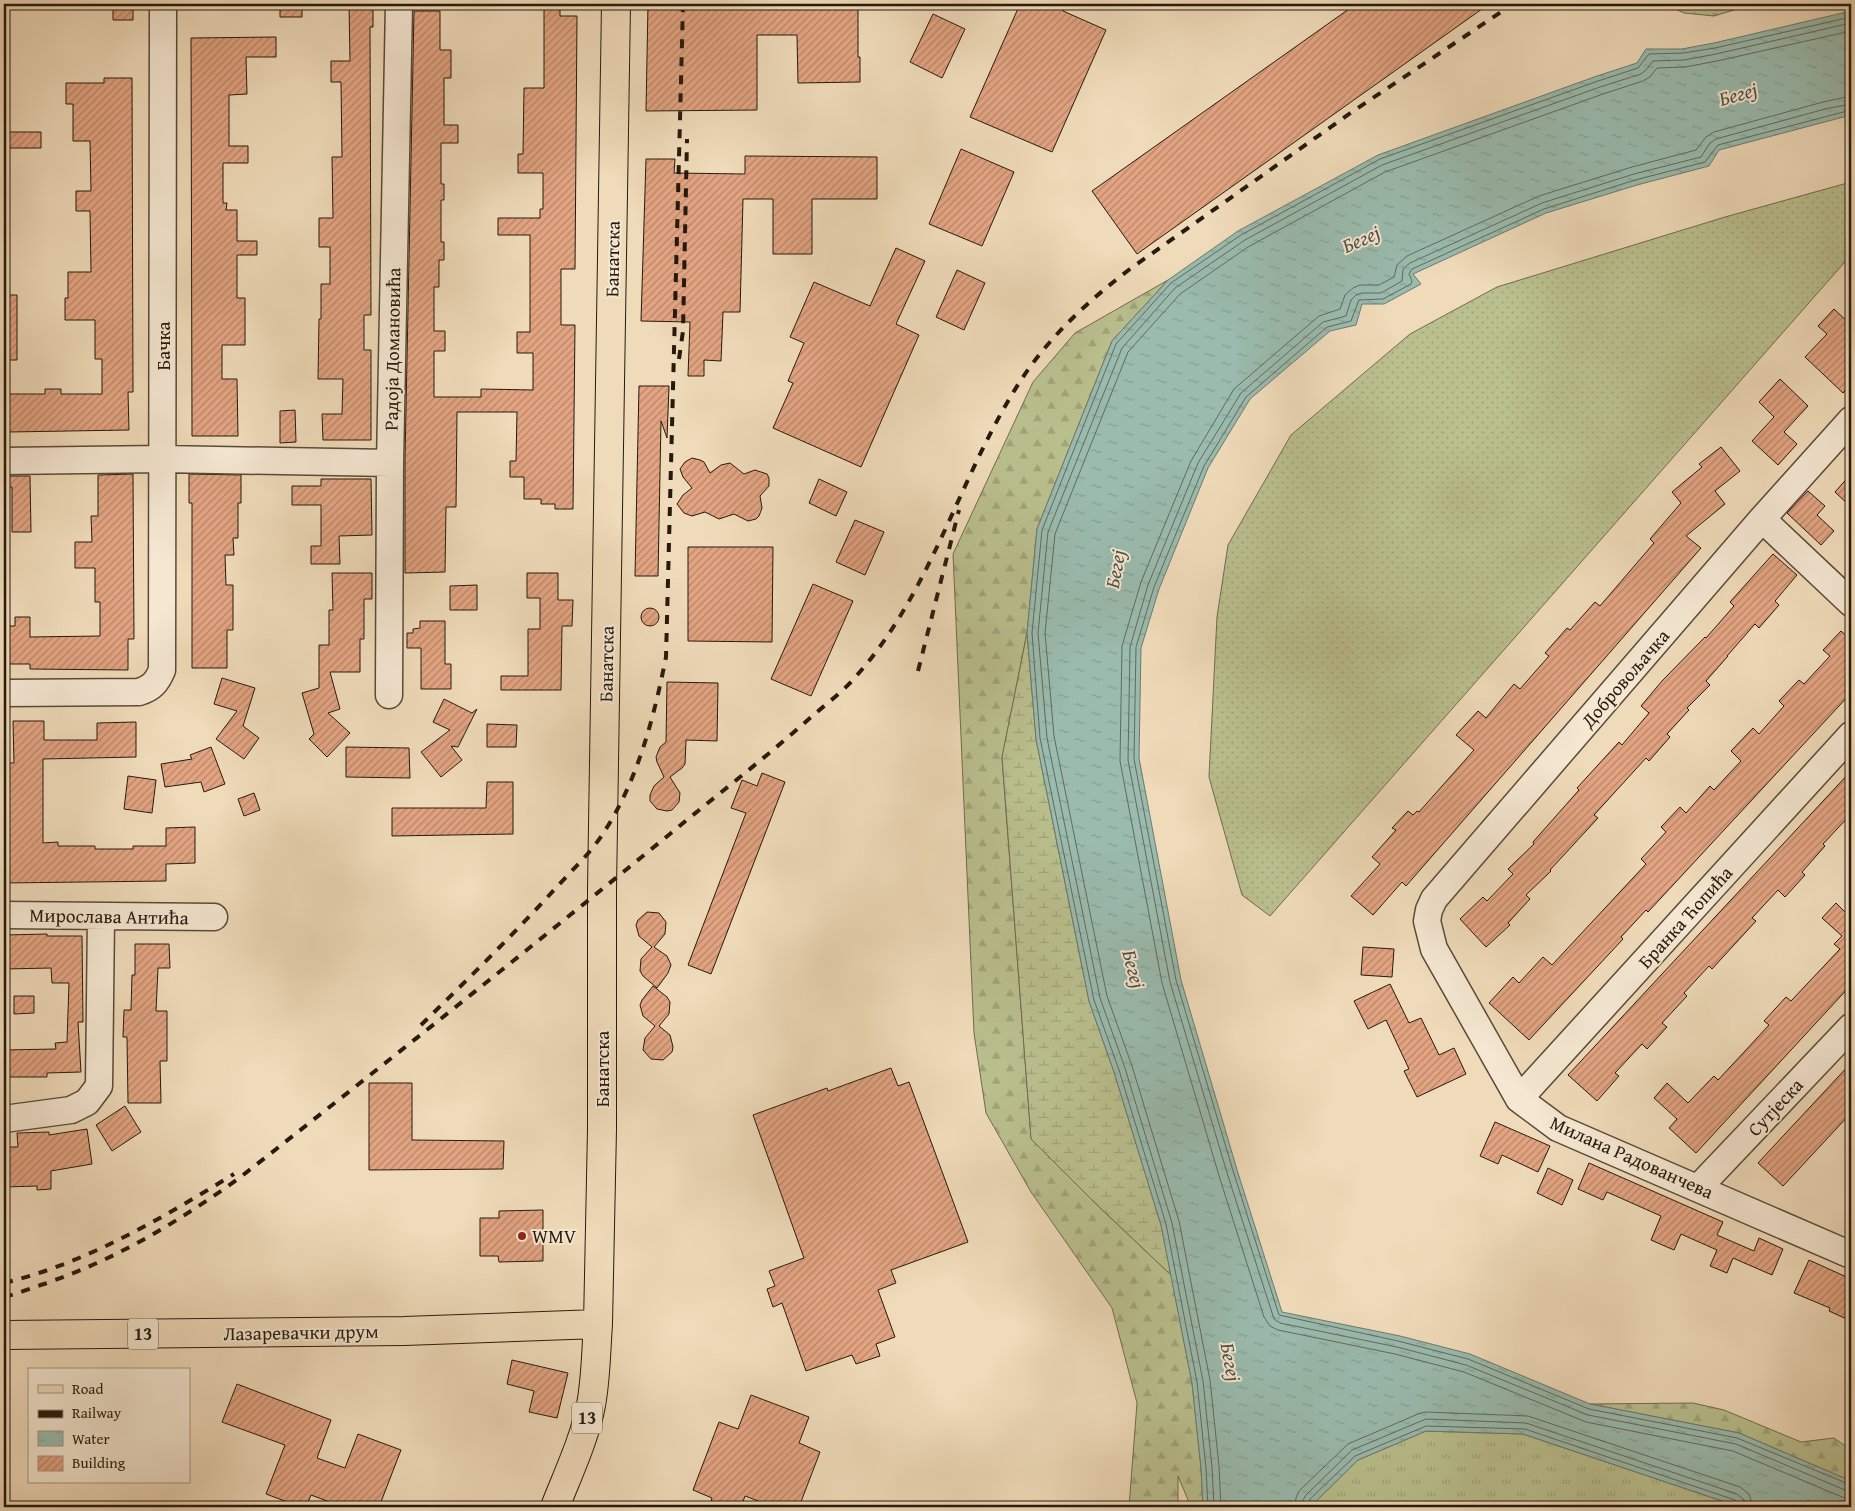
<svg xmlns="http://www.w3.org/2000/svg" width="1855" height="1511" font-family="'Gentium Book Plus',serif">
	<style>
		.grass { fill: url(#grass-tufts); stroke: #706c4e }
		.forest { fill: url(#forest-firs); stroke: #706c4e }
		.wetland { fill: url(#wetland-marsh); stroke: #706c4e }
		.cemetery { fill: url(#cemetery-stones); stroke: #706c4e }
		.garden { fill: url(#garden-dots); stroke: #706c4e }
		.water { fill: url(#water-ripples); stroke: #6c7b6e }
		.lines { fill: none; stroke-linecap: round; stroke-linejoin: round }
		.shore { stroke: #606a5e; stroke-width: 1 }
		.building { fill: url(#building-hatch); stroke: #261a0d }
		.minor-casing { stroke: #584a38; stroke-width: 29 }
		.major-casing { stroke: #261a0d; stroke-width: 30 }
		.minor { stroke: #f5e7d2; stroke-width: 26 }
		.major { stroke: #efdab9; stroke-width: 28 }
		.rail { stroke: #261a0d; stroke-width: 4; stroke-dasharray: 9 9; stroke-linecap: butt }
		.poi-dot { fill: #8f2418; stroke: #f5e7d2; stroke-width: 2 }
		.labels { text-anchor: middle; stroke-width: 4; stroke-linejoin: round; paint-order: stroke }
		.shield { fill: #f5e7d2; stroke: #645848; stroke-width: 1 }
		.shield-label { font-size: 18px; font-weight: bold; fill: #261a0d }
		.street-label { font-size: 19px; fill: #261a0d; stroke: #f5e7d2 }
		.poi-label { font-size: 19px; fill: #261a0d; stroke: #f5e7d2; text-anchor: start }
		.water-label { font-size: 20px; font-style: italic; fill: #4f5245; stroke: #f5e7d2 }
	</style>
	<defs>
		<pattern id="grass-tufts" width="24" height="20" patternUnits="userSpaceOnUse" patternTransform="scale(1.25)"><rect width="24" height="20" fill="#babf8e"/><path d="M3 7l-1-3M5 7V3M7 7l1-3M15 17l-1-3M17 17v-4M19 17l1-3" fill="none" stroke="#a0a479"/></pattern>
		<pattern id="forest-firs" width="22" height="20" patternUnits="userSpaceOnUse" patternTransform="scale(1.25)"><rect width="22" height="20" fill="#babf8e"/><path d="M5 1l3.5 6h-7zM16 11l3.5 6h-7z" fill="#a0a479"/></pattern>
		<pattern id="wetland-marsh" width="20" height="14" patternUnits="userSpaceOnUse" patternTransform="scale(1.25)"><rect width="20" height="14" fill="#babf8e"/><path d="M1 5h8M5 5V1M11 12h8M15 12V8" fill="none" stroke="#a0a479"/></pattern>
		<pattern id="cemetery-stones" width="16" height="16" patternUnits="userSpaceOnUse" patternTransform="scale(1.25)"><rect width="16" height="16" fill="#babf8e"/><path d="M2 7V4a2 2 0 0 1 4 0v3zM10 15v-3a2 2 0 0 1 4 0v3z" fill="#a0a479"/></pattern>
		<pattern id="garden-dots" width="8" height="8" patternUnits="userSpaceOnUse" patternTransform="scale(1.25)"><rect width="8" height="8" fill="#babf8e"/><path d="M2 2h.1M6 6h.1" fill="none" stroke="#a0a479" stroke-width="1.8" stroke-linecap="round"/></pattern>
		<pattern id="water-ripples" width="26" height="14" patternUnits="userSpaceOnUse" patternTransform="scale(1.25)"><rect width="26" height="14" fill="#9abbae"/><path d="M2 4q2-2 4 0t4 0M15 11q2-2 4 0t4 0" fill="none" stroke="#85a094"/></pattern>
		<pattern id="building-hatch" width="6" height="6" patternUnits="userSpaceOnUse" patternTransform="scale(1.25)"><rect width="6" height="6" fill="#e3a482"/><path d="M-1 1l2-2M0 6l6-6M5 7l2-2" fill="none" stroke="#b88569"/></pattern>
	</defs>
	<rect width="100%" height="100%" fill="#efdab9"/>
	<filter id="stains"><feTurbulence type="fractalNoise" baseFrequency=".004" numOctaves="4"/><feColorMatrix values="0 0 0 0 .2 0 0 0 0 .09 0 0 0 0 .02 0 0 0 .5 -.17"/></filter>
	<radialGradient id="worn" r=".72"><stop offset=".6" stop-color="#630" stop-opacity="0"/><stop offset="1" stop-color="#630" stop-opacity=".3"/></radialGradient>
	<path class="grass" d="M1426,1431L1523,1434L1740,1507H1314V1503L1358,1460Z"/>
	<path class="forest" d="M1168,280L1112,341L1037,529L1027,633L1002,758L1031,1138L1094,1202L1171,1275L1192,1383L1201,1468L1203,1507H1191L1178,1476V1507H1129L1137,1403L1112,1308L1031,1192L986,1113L974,1033L953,554L1033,382L1075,333Z
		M1693,1403L1724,1410L1801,1442L1834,1438L1851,1450V1481L1739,1433L1590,1404Z"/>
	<path class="wetland" d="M1027,633L1036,739L1089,1001L1114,1072L1161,1225L1171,1275L1094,1202L1031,1139L1002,757Z"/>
	<path class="cemetery" d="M1665,4H1754L1714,16L1684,13Z"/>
	<path class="garden" d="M1851,182V255L1270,916L1242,895L1209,777L1217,617L1228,545L1291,435L1410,334L1497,287L1725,217Z"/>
	<path class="water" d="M1851,11V115L1719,150L1709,166L1637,185L1546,213L1413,274L1421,284L1384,304H1362L1356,325L1330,331L1250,399L1208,468L1159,589L1141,648L1139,758L1181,980L1238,1173L1282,1312L1400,1336L1470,1354L1590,1404L1739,1433L1851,1481V1507H1740L1523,1434L1426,1431L1358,1460L1314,1503V1507H1203L1201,1468L1192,1383L1161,1225L1114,1072L1089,1001L1036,739L1027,633L1037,529L1112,341L1168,280L1238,231L1378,155L1597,76L1637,63L1646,49H1682L1714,43Z"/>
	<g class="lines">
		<path class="shore" d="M1851,96L1823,102L1714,132L1706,137L1696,150L1632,167L1539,196L1407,256L1397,265L1394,277L1379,285H1360L1353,288L1345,295L1340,309L1319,316L1234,389L1191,461L1141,582L1122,646L1120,761L1162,983L1220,1179L1264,1317L1270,1326L1278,1330L1395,1354L1464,1372L1586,1422L1733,1451L1842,1497L1851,1499
			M1851,104L1825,109L1716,139L1710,143L1701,157L1634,174L1542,203L1410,263L1403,269L1402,281L1381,293H1362L1356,295L1351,300L1346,316L1323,322L1241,393L1198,463L1148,585L1130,647L1128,760L1170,982L1228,1176L1274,1319L1280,1323L1397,1347L1466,1365L1588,1415L1736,1444L1845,1490L1851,1491
			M1851,110L1718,145L1705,162L1635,180L1544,209L1412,269L1409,274L1412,281L1411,284L1383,299L1359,300L1351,321L1327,327L1246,397L1204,466L1154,587L1136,647L1134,759L1176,980L1234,1174L1279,1315L1398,1341L1468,1359L1589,1409L1737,1438L1851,1485
			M1208,1507L1206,1468L1197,1382L1166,1224L1119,1070L1094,1000L1040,738L1032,633L1042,530L1116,344L1171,283L1241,235L1380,159L1598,81L1638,68L1649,54L1683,53L1715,48L1851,17
			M1214,1507L1212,1467L1203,1381L1172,1223L1125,1068L1100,998L1047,738L1038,633L1048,532L1122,348L1175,288L1245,240L1382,165L1600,87L1641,74L1646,70L1653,61L1684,60L1716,54L1851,23
			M1221,1507L1219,1466L1210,1380L1179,1221L1132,1066L1107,996L1054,736L1045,633L1055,534L1128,352L1180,294L1248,247L1385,172L1603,94L1643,81L1650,77L1657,68L1685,67L1717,61L1851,31
			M1295,1507L1296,1498L1299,1491L1348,1444L1418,1414L1425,1412L1528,1416L1740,1487L1749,1494L1753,1507
			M1303,1507V1500L1306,1495L1352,1450L1426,1419L1526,1423L1737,1494L1744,1500L1745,1507
			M1309,1507L1310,1499L1355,1456L1426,1426L1525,1429L1735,1500L1738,1503L1739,1507"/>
	</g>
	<path class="building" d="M113,4H133V20H113Z
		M280,4H302V17H280Z
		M349,4H373V27H370L371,315H364V350H371V440H323L322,414H342L343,379H318L319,319H321V284H330V247H319V218H333L332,157H342L341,82H331V61H350Z
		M544,4H560V16H577L575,269H561V325H575L573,509H555V504H541V499H524V477H510V461H516L517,412H457L456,507H446L445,572L405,573V459L414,11H440V50H451V78H444V125H458V143H441V184H444V200H441V242H444V260H439V287H434V331H445V351H434V397H481V389L533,390V353H517V332H530V235H498V218H540V209H543V173H518V154H523L524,88H544Z
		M648,4H858V57H860V82L798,83L797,35H757V110L646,111Z
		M1020,4H1053L1064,9L1063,11L1106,30L1052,152L970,117Z
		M1356,4H1489L1137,254L1092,191Z
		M933,14L965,29L942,78L910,62Z
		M276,37V57H246L247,94L229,95V146H248V163H223V203H227L226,210H237V241H257V255H237V298H245V345H222V379H237L238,436H192L191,38Z
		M104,78H132L133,392H128L129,430L8,432V422H4L5,394H45V389H61V394H102V359H95V320H65V298H68V272H91L90,211H76V191H91L90,141H73V104H66V83H104Z
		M4,132H41V148H4Z
		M961,149L1014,172L982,246L929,224Z
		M745,156L877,157V199H812V254H773V199H743L740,312H723L721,361L704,360V376H688L690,322L641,321L646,159H675L674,173L745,174Z
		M896,248L925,261L896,324L919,335L861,467L773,428L793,383L788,381L804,343L790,337L814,282L870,306Z
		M957,270L985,283L964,330L936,317Z
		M4,295H17V360H4Z
		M1834,309L1851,325V385L1843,393L1805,357L1827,334L1818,326Z
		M1780,379L1808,406L1784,432L1797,444L1778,465L1752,441L1774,417L1759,402Z
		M639,386H669L667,438L661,421L658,576H635Z
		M295,410L296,442L280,443V411Z
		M1721,447L1740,471L1715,491L1725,504L1686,536L1701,548L1406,886L1402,882L1373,915L1351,896L1380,864L1372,857L1396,830L1392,828L1408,811L1413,815L1417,811L1419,812L1474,750L1456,735L1478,711L1486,718L1514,684L1520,689L1549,656L1545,653L1567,628L1570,630L1595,602L1600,606L1654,543L1650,539L1681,503L1672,492L1702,467L1699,464Z
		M692,458L700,460L704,462L710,473L721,465L730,463L744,474L755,470L767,474L769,478V486L760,496L762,508L759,516L756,519L748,521L734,514L719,519L705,512L692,516L684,513L677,504L683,495L692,488L683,477L680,469L685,462Z
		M133,474L134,639H128V670L30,669V664H4V626H15V617H30V637L100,636V602H95V568H75V542H92L91,516H98V475Z
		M189,474L241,475V503H238V538H233L234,555H225L226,585H233V630H227V668H192V503H189Z
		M1851,474V507L1835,492Z
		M4,476H30L31,532H12V487H4Z
		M321,479H371L372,535L339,536L340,564H311V546H321V505H292V486H321Z
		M819,479L847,492L836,516L809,503Z
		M1808,491L1825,506L1817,515L1834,531L1821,545L1787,513Z
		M855,520L884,532L865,575L836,562Z
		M688,547H773L772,642L688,641Z
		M1773,554L1797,575L1775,601L1779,605L1759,628L1755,624L1727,656H1728L1706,681L1710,685L1687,708L1689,710L1667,734L1670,737L1649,761L1646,758L1594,815L1598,818L1550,870L1551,871L1526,895L1530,899L1508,923L1510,925L1486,947L1460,919L1483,897L1487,901L1513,874L1508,869L1534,844L1533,842L1579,790L1577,788L1619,742L1622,745L1649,713L1641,706L1662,681L1705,637L1706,638L1734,606L1730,602Z
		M332,573H372V599H364V639H360V672H330L340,709L328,713L350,733L327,757L309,739L314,734L302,693L319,688V645H329V610H333Z
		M527,573H558V600H573L572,626H562L561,690H501V676H528V629H540V598H527Z
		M813,584L853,601L811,696L771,679Z
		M477,585V610H450V586Z
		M641 617a9 9 0 1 1 18 0a9 9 0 1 1-18 0Z
		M420,621H445V664H451V689H421V648H407V633H413V629L420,628Z
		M1841,631L1851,640V693L1648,912L1646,910L1621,937L1623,939L1529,1040L1489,1003L1513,977L1519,983L1543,957L1552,965L1646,864L1641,859L1666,832L1661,827L1680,807L1686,813L1710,786L1714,790L1741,761L1731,751L1753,728L1759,734L1784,706L1779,701L1799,680L1804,684L1830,656L1823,650Z
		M222,678L255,688L243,726L259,738L244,759L216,739L237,711L214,704Z
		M667,682L718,683L717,741L686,740L685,764L682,768L670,777L680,793L679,802L672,810L667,811L657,809L650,801V795L654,786L664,777L657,762L656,757L660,747L666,742Z
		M444,699L472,713L477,709L458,747L451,746L462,760L441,777L421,752L450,730L433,722Z
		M13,721H44V740H97V723L136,722V757L43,759V843L58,842V846H95V849H133V846H166V828L195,827V863L166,864V881L4,883V834H7V763H14Z
		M487,724L517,725L516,747H487Z
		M211,747L225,784L204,792L201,782L165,787L161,764L192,759L190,755Z
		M346,747L409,748L410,778L346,777Z
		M1851,771V814L1823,844L1825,846L1802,872L1805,875L1785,897L1778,890L1752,918L1756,921L1712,969L1709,966L1684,993L1687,996L1662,1023L1667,1027L1647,1049L1642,1044L1615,1073L1619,1076L1597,1101L1568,1075Z
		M762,773L785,782L711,974L688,965L746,813L731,808L742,780L757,786Z
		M128,776L156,780L152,813L124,809Z
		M487,782H513V834L392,836V808H486Z
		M254,793L260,810L244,816L238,799Z
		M1836,903L1851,918V985L1696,1153L1669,1128L1677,1119L1654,1098L1667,1083L1688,1103L1714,1076L1718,1080L1745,1051L1769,1025L1764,1021L1786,997L1791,1001L1840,949L1834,944L1842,936L1822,918Z
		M647,912L659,913L666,922L665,934L654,947L667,956L671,965L668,973L657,988L643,976L640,971L641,959L652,947L639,936L636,925L638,920Z
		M47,934V936H82L83,1022H78L81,1072L47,1073V1077H4V1050L56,1049L55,1043L67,1042L69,983H52L51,968L4,969V935Z
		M135,944H169L170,968H158L156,1011H167V1061H160L161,1103H128L127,1037H123L124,1010H131L132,975H135Z
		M1363,947L1394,949L1392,977L1361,975Z
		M1390,984L1409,1023L1421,1018L1439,1055L1454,1048L1466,1074L1417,1097L1404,1071L1409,1069L1386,1020L1368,1029L1354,1001Z
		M653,986L667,997L670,1002L669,1014L659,1026L670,1035L673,1047L672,1052L663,1060L651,1059L643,1050L645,1038L655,1026L643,1016L640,1005L642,1000Z
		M14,996H34V1013L14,1014Z
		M1851,1063V1113L1783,1186L1758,1163Z
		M891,1068L898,1086L909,1082L968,1242L891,1270L896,1283L878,1290L895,1337L876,1344L880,1356L856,1364L852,1355L806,1371L782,1303L773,1307L767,1289L775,1286L769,1271L804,1258L753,1115L827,1088L828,1091Z
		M369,1083H412V1140L504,1141L503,1169L369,1170Z
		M125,1106L141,1132L112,1151L96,1125Z
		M1495,1122L1550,1146L1538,1172L1502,1155L1498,1164L1480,1156Z
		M87,1129L92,1164L51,1171V1189L37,1190V1186L4,1187V1147H18L17,1133L49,1132V1135Z
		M1589,1163L1723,1222L1717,1235L1754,1251L1759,1238L1783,1249L1772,1275L1733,1258L1727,1273L1710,1266L1717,1250L1681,1234L1674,1250L1651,1240L1661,1216L1607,1192L1603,1200L1578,1189Z
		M1548,1168L1573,1180L1562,1205L1537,1193Z
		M543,1210V1261L499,1262L498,1256H480V1218H499V1211Z
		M1809,1260L1851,1279V1321L1829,1311L1830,1308L1794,1293Z
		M512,1360L568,1373L557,1418L529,1412L534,1391L507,1384Z
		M237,1384L331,1420L317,1458L345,1468L358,1434L401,1450L379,1507H343L311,1495L306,1507H301L266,1494L285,1445L222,1422Z
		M751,1395L809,1417L799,1443L820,1452L799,1507H774L745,1496L741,1507H709L712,1498L693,1490L719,1422L738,1429Z"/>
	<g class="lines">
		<g class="minor-casing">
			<path id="minor" d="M1851,420L1762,519L1434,899L1429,910L1427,921L1434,949L1519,1099L1558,1128L1851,1255
				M4,461L163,459L390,463
				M1762,519L1851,603
				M4,693L139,692C152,688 157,682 162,670L163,4
				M389,695L390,463L399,4
				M4,915L214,917
				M1519,1099L1851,735
				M4,1119L71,1110L87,1102L99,1086L101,917
				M1699,1187L1851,1027"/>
		</g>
		<g class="major-casing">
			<path id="major" d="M4,1335L404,1331L598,1324
				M555,1507C567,1476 585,1438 591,1405C596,1378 596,1351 598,1324L602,1129V889L616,4"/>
		</g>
		<use href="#minor" class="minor"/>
		<use href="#major" class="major"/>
		<path class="rail" d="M679,359L683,331L687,139
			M918,671L959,510
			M421,1025C466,981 512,936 554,890C571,871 591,853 604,832C638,780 654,717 666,657L683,4
			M4,1283C87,1263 162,1218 234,1174
			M4,1297C17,1294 31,1288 44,1284C117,1259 176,1223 238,1179C381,1067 524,953 665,838C713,798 763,760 810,718C826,704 844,691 858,674C933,589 960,474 1021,380C1050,336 1088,301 1130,269L1352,112L1513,4"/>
	</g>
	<circle class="poi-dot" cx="522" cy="1236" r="5"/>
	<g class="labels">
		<g class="shield">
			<rect x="128" y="1318.5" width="30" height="31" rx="4"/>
			<rect x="572" y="1402.5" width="30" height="31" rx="4"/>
		</g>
		<g class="shield-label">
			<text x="143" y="1340">13</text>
			<text x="587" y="1424">13</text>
		</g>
		<g class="street-label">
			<text transform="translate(612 259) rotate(-89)" y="7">Банатска</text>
			<text transform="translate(163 346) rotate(-90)" y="7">Бачка</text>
			<text transform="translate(392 349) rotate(-89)" y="7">Радоја Домановића</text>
			<text transform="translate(606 664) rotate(-89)" y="7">Банатска</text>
			<text transform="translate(1625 678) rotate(-49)" y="7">Добровољачка</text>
			<text transform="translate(109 916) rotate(1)" y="7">Мирослава Антића</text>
			<text transform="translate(1685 917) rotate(-48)" y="7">Бранка Ћопића</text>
			<text transform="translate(602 1069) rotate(-90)" y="7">Банатска</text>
			<text transform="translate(1775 1107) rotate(-47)" y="7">Сутјеска</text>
			<text transform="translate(1632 1157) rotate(24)" y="7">Милана Радованчева</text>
			<text transform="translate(301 1332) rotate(-1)" y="7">Лазаревачки друм</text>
		</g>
		<g class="poi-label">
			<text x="532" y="1243">WMV</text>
		</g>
		<g class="water-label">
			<text transform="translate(1738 94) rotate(-16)" y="7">Бегеј</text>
			<text transform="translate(1361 239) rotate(-24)" y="7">Бегеј</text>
			<text transform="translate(1115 569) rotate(-80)" y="7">Бегеј</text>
			<text transform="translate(1134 969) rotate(75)" y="7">Бегеј</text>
			<text transform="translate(1231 1362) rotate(79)" y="7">Бегеј</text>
		</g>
	</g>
	<rect width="1855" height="1511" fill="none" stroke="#efdab9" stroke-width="20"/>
	<rect x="5" y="5" width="1845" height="1501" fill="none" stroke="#261a0d" stroke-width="2.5"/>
	<rect x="10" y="10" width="1835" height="1491" fill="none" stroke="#261a0d"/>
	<rect x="28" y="1368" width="162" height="115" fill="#f5e7d2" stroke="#a29583"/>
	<rect x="38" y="1385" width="25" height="8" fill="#efdab9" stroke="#a29583"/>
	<text x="72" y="1394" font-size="15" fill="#261a0d">Road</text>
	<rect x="38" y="1410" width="25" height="8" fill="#261a0d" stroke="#a29583"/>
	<text x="72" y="1418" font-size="15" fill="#261a0d">Railway</text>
	<rect x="38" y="1431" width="25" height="15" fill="url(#water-ripples)" stroke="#a29583"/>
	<text x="72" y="1444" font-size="15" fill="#261a0d">Water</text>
	<rect x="38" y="1456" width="25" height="15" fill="url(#building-hatch)" stroke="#a29583"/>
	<text x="72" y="1468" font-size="15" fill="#261a0d">Building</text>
	<rect width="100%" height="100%" filter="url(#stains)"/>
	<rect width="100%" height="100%" fill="url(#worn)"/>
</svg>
